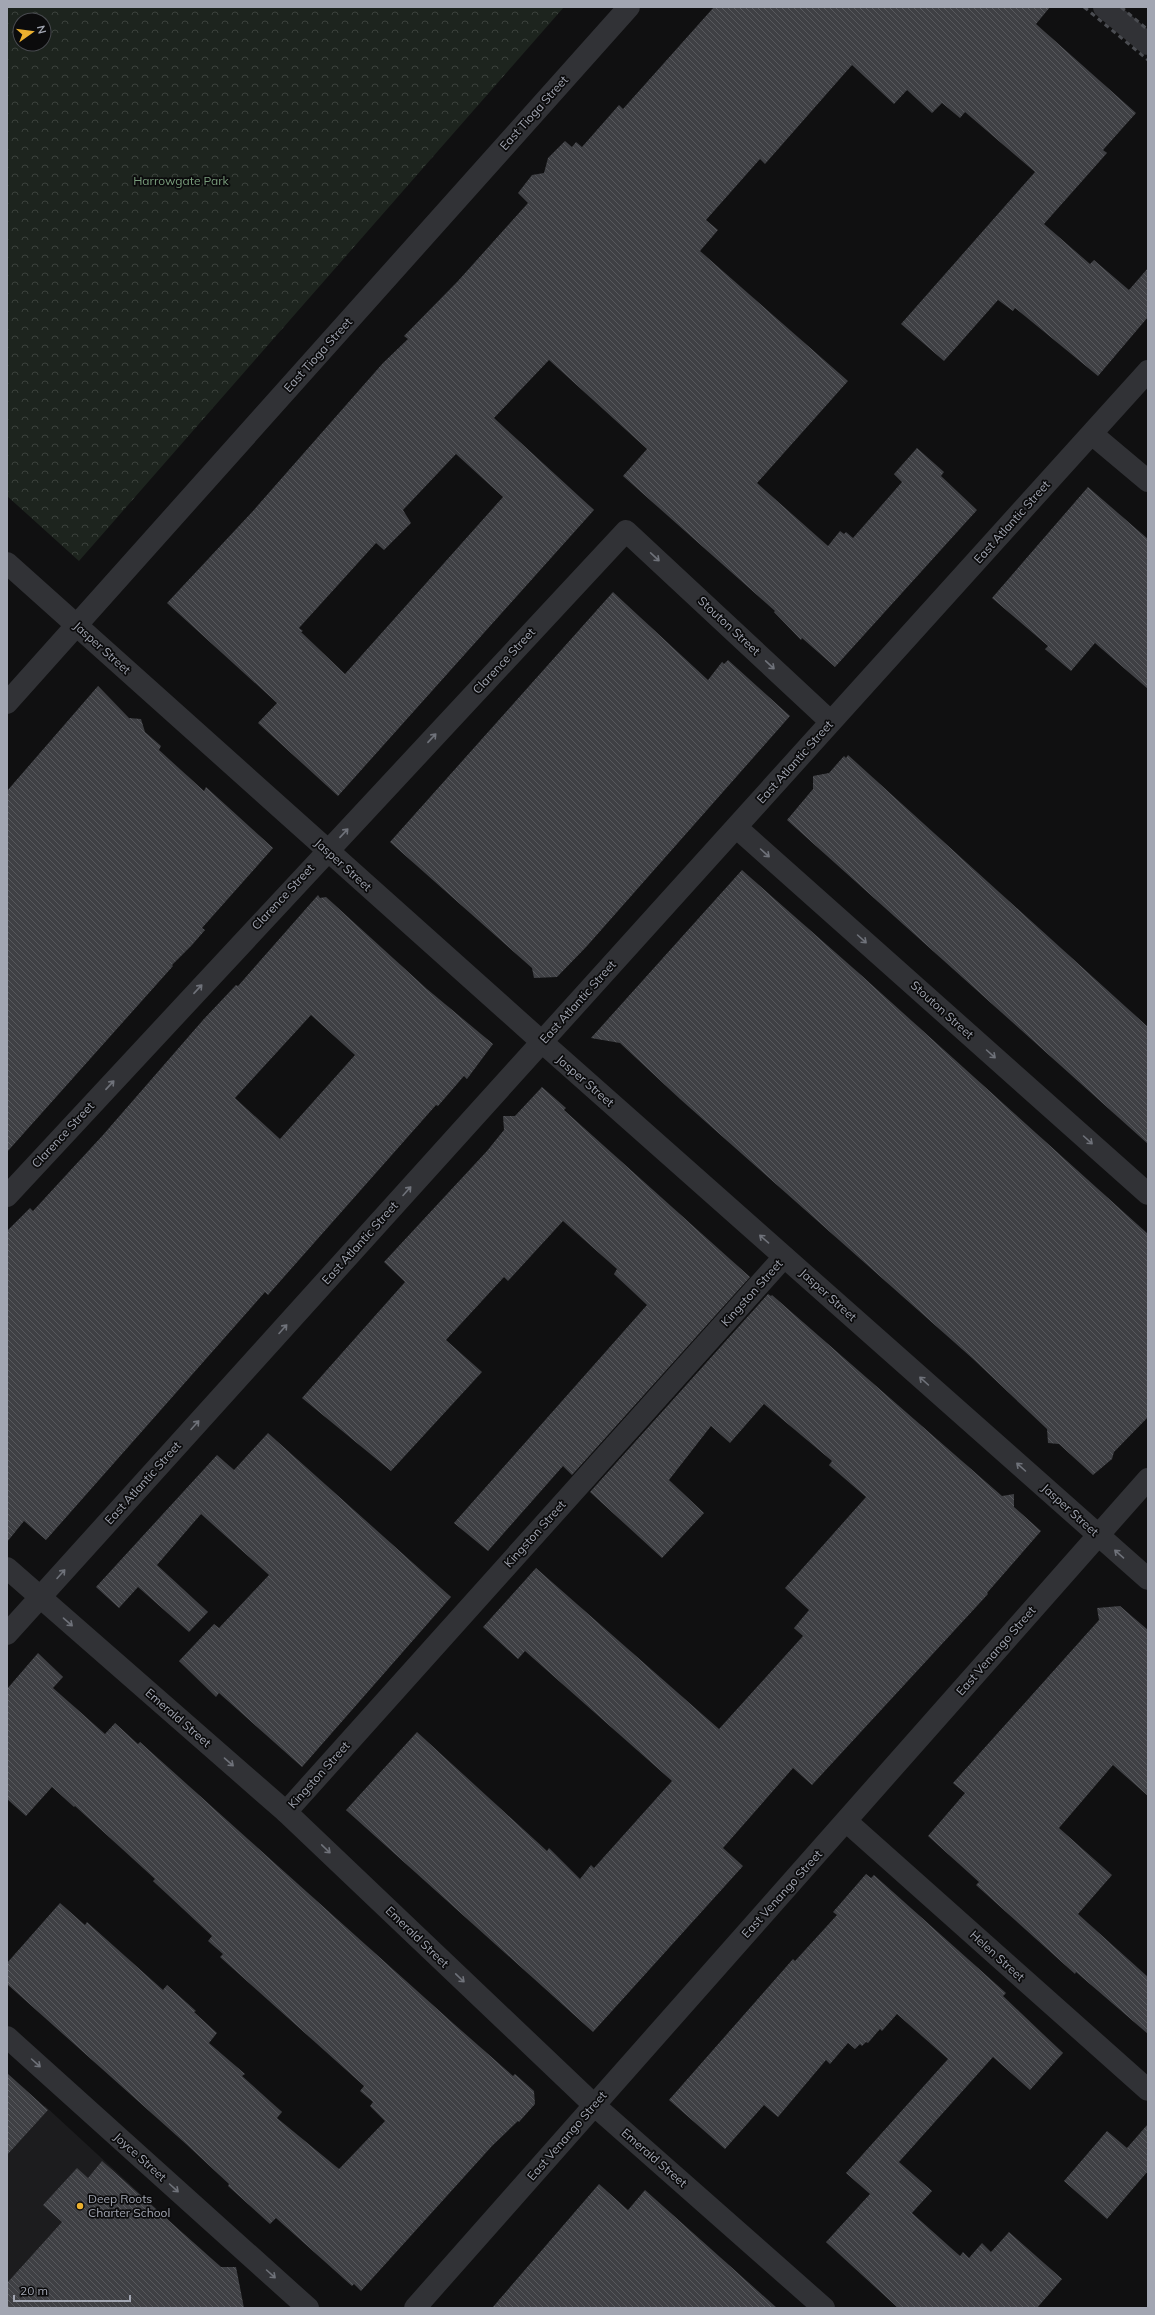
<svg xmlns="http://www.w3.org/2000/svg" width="1155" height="2315" font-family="Mulish,sans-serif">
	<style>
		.built { fill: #1c1c1e }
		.park { fill: url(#park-crowns); fill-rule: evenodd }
		.building { fill: url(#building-back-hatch); fill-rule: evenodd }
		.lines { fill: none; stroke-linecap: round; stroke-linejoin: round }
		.service { stroke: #313236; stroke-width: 22 }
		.minor { stroke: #313236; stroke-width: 22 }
		.tertiary { stroke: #313236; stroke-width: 22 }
		.rail { stroke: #4a4c51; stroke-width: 3; stroke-dasharray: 5 4; stroke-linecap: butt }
		.oneway { stroke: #6f727a }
		.poi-dot { fill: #ebb02f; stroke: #0b0b0c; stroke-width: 1.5 }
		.labels { text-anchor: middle; stroke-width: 3.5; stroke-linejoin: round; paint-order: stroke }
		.street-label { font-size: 12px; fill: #a2a6b2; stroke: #0b0b0c }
		.park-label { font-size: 12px; fill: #799d7c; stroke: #0b0b0c }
		.poi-label { font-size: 12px; fill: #a2a6b2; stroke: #0b0b0c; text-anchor: start }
	</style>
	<defs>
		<pattern id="park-crowns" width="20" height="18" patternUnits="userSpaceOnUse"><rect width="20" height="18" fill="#1d241e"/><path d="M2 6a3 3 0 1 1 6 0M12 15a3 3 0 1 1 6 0" fill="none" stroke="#3b413c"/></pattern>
		<pattern id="building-back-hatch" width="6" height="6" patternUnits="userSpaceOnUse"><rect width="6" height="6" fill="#3f4044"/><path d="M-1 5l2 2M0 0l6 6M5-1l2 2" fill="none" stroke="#58595d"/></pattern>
	</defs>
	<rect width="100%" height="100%" fill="#101011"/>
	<path class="built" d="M45,2106L214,2262L7,2308V2150Z"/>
	<path class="park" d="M7,7H564L79,561L7,496ZM20,20H44V44H20Z"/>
	<path class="building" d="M714,7H1050L1036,24L1136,113L1103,150L1107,153L1044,224L1090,264L1094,260L1129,290L1148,268V317L1098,376L1015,308L1013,311L998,300L944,361L901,324L1035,172L965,112L960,118L942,103L932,113L907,90L894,104L852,65L765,164L760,159L706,220L718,230L700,251L848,381L757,483L828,546L840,531L844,534L846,532L853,538L902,482L894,474L917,448L944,472L941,476L977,510L835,667L802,638L801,640L774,612L775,611L623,476L647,449L549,360L494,418L594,510L338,796L258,723L277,703L167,603L253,511L383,363L408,339L404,336L458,281L528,203L518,193L532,175L544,173L548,158L565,141L572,147L576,142L582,147L619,105L623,109ZM456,454L503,497L345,674L301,632L303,631L299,628L376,543L384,550L411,523L403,510Z
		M1088,487L1148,539V689L1095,643L1071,671L1045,649L1048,646L992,598Z
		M613,592L708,680L722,662L724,664L728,660L790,716L587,946L557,977L534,978L532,968L390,842Z
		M98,686L129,718L141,719L145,732L161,746L159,750L204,791L206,787L273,848L202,928L205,930L192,945L172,965L173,966L7,1152V791Z
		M848,755L1148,1027V1144L787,820L813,789V776L829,773L844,756L846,758Z
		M742,870L861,975L1148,1234V1417L1114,1452L1112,1459L1093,1475L1059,1444L1048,1443L1047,1429L972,1358L680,1099L620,1043L591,1038Z
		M318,895L320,898L326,897L427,989L493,1044L467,1079L464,1076L438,1106L436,1105L268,1295L265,1292L46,1540L24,1521L7,1542V1231L30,1208L33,1211L103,1135L203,1020L236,985L238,986ZM311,1015L355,1055L280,1139L235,1098Z
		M542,1087L566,1108L564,1110L750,1277L572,1475L563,1466L488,1551L454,1523L647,1305L614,1274L617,1269L563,1221L508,1281L504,1277L446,1340L482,1372L391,1471L302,1398L405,1282L384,1262L487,1151L504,1130L503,1116H515Z
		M768,1294L771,1296L772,1295L1002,1496L1014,1494V1507L1041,1531L987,1593L988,1594L812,1785L793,1768L723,1848L743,1866L593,2032L346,1810L417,1732L547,1851L549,1848L580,1879L591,1865L594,1868L672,1781L525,1651L518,1659L483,1627L536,1568L719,1729L803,1636L794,1628L809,1610L785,1588L866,1497L829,1465L832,1461L764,1404L730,1443L711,1426L669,1480L704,1513L662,1558L590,1492Z
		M268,1433L451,1597L302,1767L219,1693L216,1697L179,1661L214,1624L219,1628L269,1575L201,1514L157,1565L208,1612L189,1632L138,1587L119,1608L96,1587L217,1455L234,1470Z
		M1120,1606L1148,1630V1796L1113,1765L1059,1828L1112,1875L1078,1914L1148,1977V2034L1076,1972L1075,1974L976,1885L979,1882L928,1836L965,1793L953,1783L1099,1620L1097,1608Z
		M38,1653L63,1677L53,1688L78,1710L105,1734L115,1723L138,1744L140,1742L454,2024L513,2076L515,2074L534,2091L535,2104L519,2122L518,2121L492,2146L361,2291L354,2284L352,2286L276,2218L270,2224L228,2186L229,2184L186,2144L7,1984V1963L60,1903L85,1925L87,1922L163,1990L167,1985L196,2011L194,2012L217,2033L209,2043L245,2074L242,2076L282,2112L277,2118L339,2169L385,2121L370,2106L373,2102L360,2091L364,2086L220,1957L223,1954L208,1941L212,1936L153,1881L155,1879L75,1806L74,1807L52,1787L26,1816L7,1799V1689Z
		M866,1874L871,1878L874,1875L1006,1993L1003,1996L1063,2053L1030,2090L993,2057L899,2162L932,2191L912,2213L960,2256L963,2252L969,2258L982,2243L991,2252L1009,2232L1062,2279L1037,2308H898L826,2242L870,2194L846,2173L948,2059L897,2014L882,2031L880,2029L868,2043L866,2042L862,2046L860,2044L855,2049L848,2043L830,2064L826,2060L778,2117L764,2105L725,2149L669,2100L793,1959L795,1961L837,1915L833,1912Z
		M7,2073L48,2110L7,2155Z
		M1148,2124V2171L1107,2219L1064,2181L1107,2131L1127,2148Z
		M102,2161L221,2267H236L244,2308H7V2283L62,2222L43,2205L77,2168L88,2178Z
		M599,2184L628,2210L645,2190L777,2308H492Z"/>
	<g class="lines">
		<path class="service" d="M286,1812L784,1257"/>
		<path class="minor" d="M1092,434L1148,481
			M7,563L542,1042L1148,1579
			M7,703L629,7
			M736,827L1148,1194
			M7,1196L626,531L831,722
			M7,1568L286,1812L594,2105L824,2308
			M7,1634L1148,371
			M846,1821L1148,2090
			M7,2037L308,2308
			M415,2308L1148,1479"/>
		<path class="tertiary" d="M1104,7L1148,44"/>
		<path class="rail" d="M1084,7L1148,60
			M1121,7L1148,30"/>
	</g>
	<defs><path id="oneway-shaft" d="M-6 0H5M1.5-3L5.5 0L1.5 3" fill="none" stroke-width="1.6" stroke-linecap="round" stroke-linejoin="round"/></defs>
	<g class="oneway">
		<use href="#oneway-shaft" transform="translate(655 557) rotate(43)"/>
		<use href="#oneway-shaft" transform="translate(770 665) rotate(43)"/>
		<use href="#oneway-shaft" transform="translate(432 738) rotate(-47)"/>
		<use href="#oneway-shaft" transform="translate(344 833) rotate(-47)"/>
		<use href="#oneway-shaft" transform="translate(765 853) rotate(42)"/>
		<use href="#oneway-shaft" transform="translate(862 939) rotate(42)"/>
		<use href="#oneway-shaft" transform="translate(198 989) rotate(-47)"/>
		<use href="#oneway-shaft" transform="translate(991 1054) rotate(42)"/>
		<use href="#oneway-shaft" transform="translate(110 1085) rotate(-47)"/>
		<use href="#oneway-shaft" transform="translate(1088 1140) rotate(42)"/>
		<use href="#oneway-shaft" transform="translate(407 1191) rotate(-48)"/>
		<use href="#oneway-shaft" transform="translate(764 1239) rotate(-139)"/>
		<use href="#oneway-shaft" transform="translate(283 1329) rotate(-48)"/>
		<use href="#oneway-shaft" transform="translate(924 1381) rotate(-138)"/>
		<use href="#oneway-shaft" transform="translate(195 1425) rotate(-48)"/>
		<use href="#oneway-shaft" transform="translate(1021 1467) rotate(-138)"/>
		<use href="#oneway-shaft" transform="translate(1119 1554) rotate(-139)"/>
		<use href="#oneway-shaft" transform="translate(61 1574) rotate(-48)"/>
		<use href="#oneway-shaft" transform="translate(68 1622) rotate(41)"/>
		<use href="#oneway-shaft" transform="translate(229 1762) rotate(41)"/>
		<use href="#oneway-shaft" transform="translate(326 1849) rotate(44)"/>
		<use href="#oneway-shaft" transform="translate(460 1978) rotate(44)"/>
		<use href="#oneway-shaft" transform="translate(36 2063) rotate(42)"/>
		<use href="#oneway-shaft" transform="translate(174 2188) rotate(42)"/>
		<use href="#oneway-shaft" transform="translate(271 2274) rotate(42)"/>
	</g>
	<circle class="poi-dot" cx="80" cy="2206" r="4"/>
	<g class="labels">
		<g class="street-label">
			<text transform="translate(534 113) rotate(-48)" y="4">East Tioga Street</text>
			<text transform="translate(318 355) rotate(-48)" y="4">East Tioga Street</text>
			<text transform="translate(1012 522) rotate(-48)" y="4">East Atlantic Street</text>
			<text transform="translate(729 626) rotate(43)" y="4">Stouton Street</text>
			<text transform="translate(102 648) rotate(42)" y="4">Jasper Street</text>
			<text transform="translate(504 661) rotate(-47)" y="4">Clarence Street</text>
			<text transform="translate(795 762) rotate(-48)" y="4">East Atlantic Street</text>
			<text transform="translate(343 865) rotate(42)" y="4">Jasper Street</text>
			<text transform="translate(283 897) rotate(-47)" y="4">Clarence Street</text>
			<text transform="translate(578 1002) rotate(-48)" y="4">East Atlantic Street</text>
			<text transform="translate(942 1010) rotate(42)" y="4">Stouton Street</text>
			<text transform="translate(585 1081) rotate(41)" y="4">Jasper Street</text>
			<text transform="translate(63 1135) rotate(-47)" y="4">Clarence Street</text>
			<text transform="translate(360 1243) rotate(-48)" y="4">East Atlantic Street</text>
			<text transform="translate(752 1293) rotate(-48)" y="4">Kingston Street</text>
			<text transform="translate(828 1295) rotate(42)" y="4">Jasper Street</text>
			<text transform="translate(143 1483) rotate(-48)" y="4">East Atlantic Street</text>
			<text transform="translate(1070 1510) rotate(42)" y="4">Jasper Street</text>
			<text transform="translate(535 1534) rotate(-48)" y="4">Kingston Street</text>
			<text transform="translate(996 1651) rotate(-49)" y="4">East Venango Street</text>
			<text transform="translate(178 1718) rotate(41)" y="4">Emerald Street</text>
			<text transform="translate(319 1775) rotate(-48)" y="4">Kingston Street</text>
			<text transform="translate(782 1894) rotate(-48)" y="4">East Venango Street</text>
			<text transform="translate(417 1937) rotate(44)" y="4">Emerald Street</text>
			<text transform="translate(997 1956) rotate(42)" y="4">Helen Street</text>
			<text transform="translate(567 2136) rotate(-49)" y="4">East Venango Street</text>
			<text transform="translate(140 2157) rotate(42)" y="4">Joyce Street</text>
			<text transform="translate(654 2158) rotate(41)" y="4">Emerald Street</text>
		</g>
		<g class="park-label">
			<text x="181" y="185">Harrowgate Park</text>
		</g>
		<g class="poi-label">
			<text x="88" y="2203">Deep Roots<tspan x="88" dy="14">Charter School</tspan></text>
		</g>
	</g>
	<rect width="1155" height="2315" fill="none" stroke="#a2a6b2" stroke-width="16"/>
	<g transform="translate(32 32) rotate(76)"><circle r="19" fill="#0b0b0c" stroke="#47494e"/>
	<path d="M0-3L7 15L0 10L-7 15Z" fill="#ebb02f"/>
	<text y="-6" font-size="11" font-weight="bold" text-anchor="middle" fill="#a2a6b2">N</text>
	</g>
	<path d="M14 2295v6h116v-6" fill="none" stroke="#a2a6b2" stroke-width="2"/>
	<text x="20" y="2295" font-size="12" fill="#a2a6b2" stroke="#0b0b0c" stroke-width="3" paint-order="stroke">20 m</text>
</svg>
